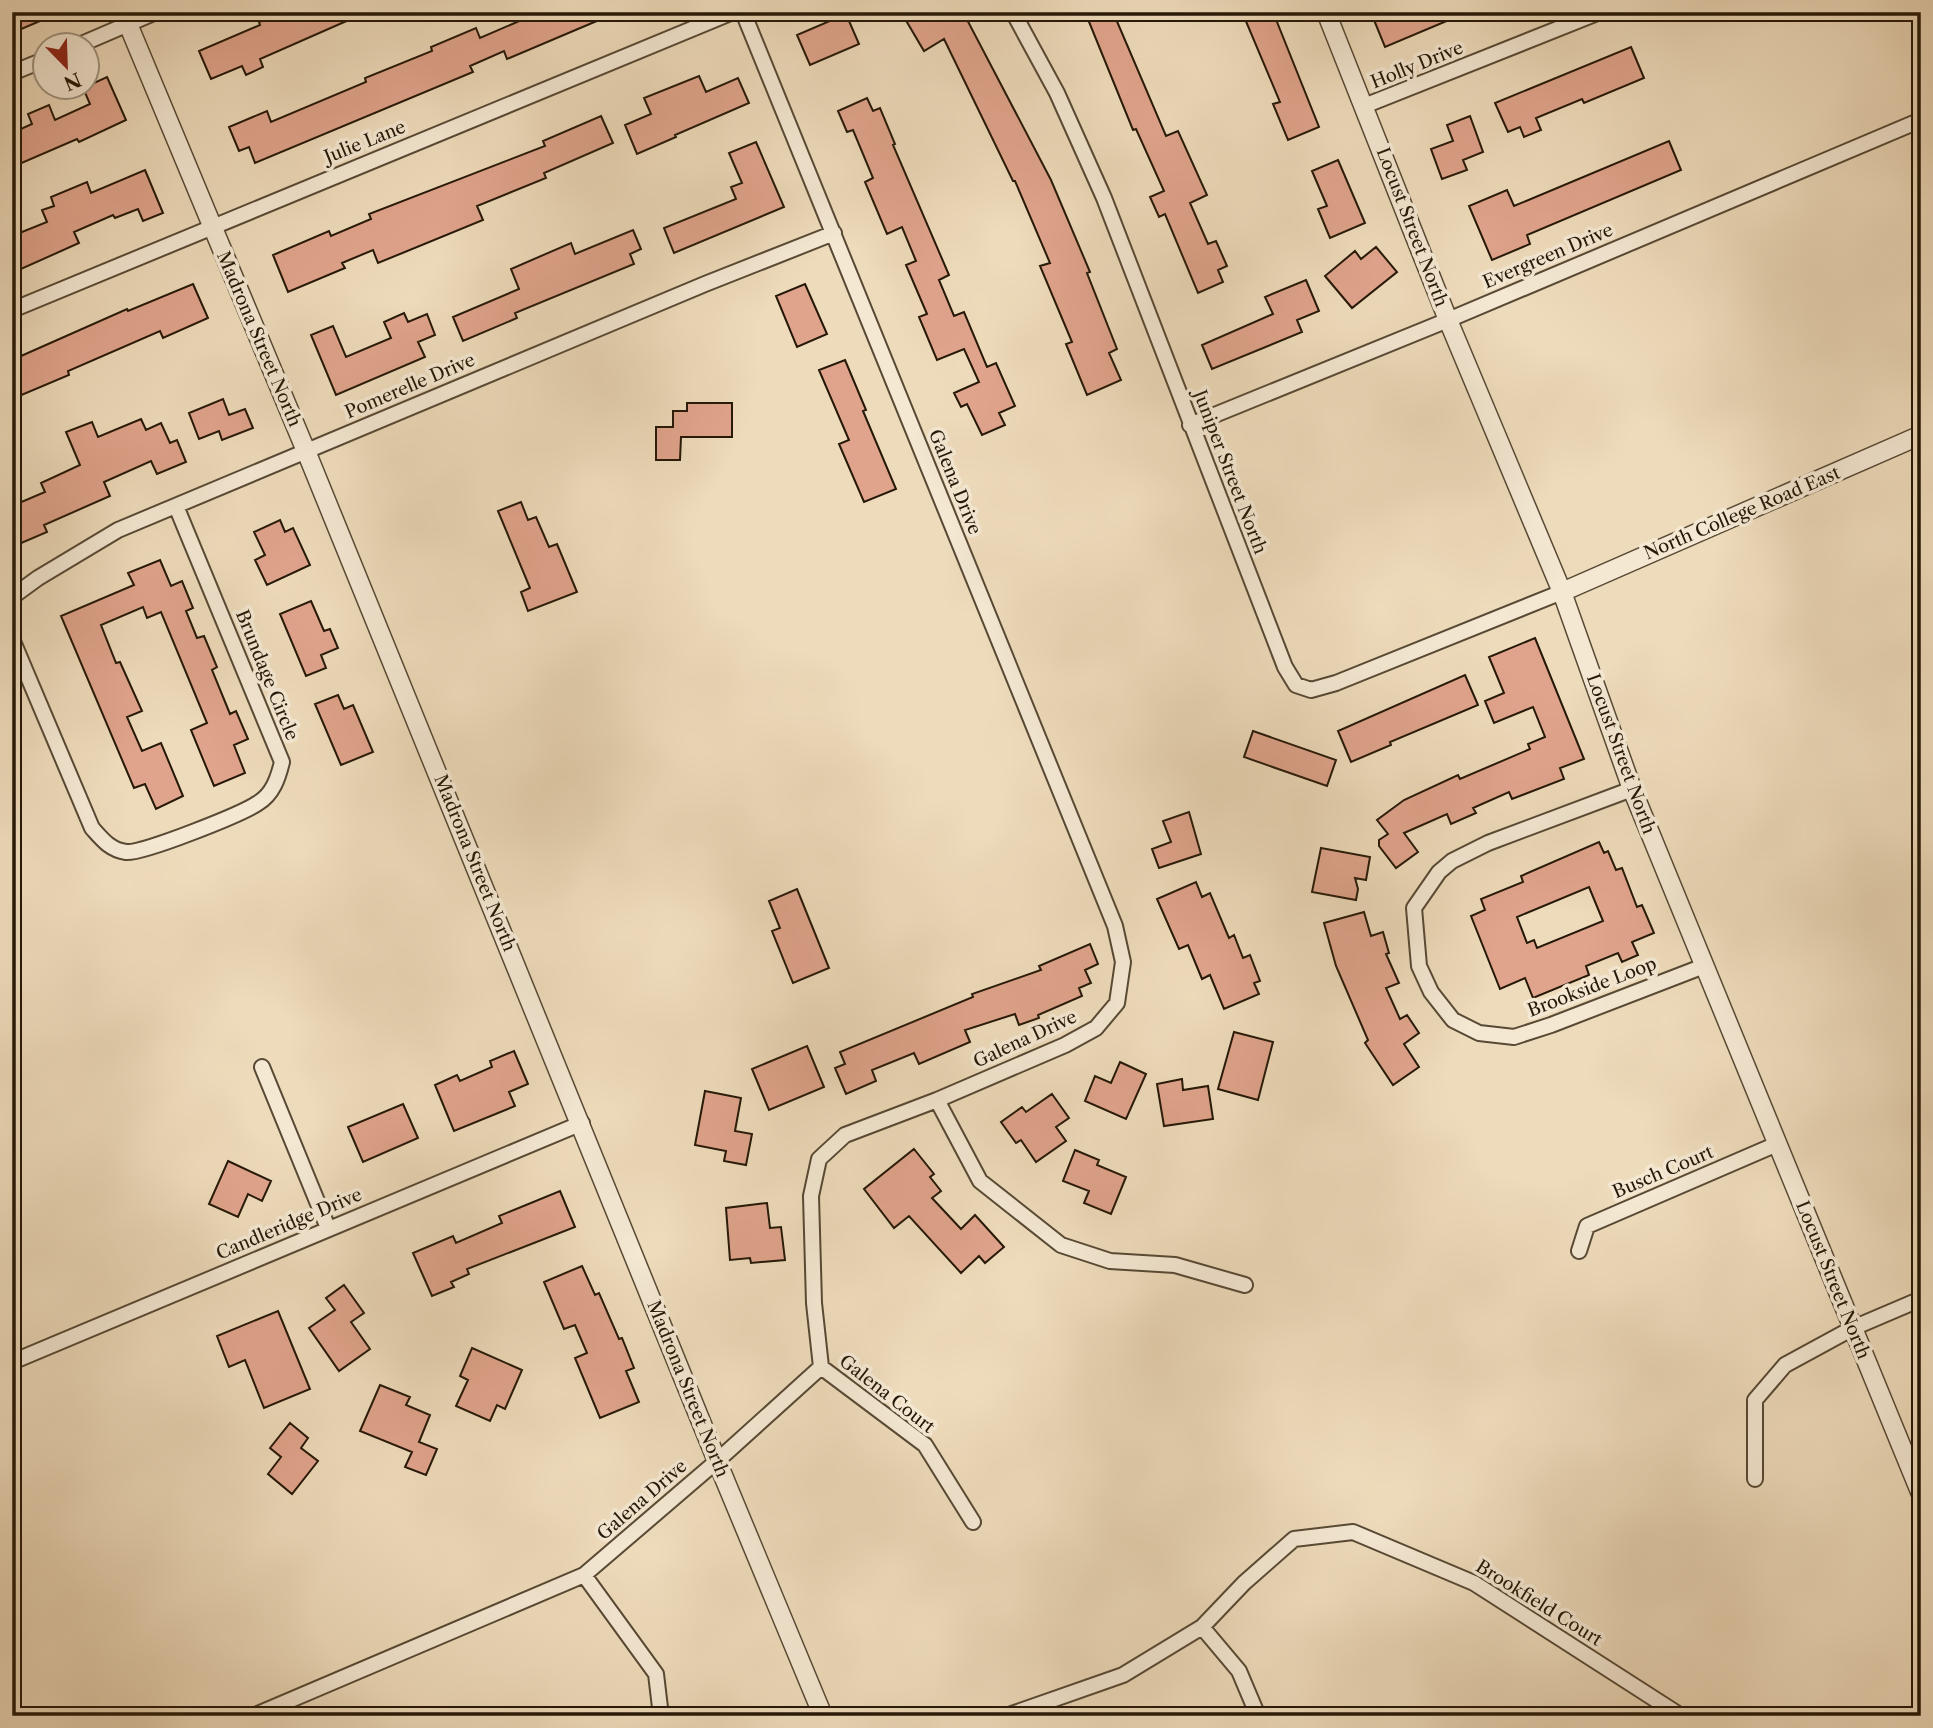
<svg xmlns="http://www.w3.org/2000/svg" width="1933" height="1728" font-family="'Libre Caslon Text',serif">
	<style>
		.building { fill: #e0a48c; stroke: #251807; stroke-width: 2; fill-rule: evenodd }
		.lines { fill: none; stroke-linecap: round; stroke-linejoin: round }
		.minor-casing { stroke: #574934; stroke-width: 18 }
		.tertiary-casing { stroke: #574934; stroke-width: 21 }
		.minor { stroke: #f4e8d3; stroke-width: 14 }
		.tertiary { stroke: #f4e8d3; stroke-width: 18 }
		.labels { text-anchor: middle; stroke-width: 7; stroke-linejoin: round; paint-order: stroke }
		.street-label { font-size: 18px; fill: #251807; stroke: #f4e8d3 }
	</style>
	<rect width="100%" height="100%" fill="#eedbbb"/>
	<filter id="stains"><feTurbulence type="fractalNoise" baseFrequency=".00286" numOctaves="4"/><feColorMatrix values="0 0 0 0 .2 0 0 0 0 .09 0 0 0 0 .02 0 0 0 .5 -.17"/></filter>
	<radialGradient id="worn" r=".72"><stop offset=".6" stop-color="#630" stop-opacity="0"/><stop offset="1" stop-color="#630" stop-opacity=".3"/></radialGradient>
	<path class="building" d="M12,12H61L12,33Z
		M281,12H367L260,59L263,67L246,75L242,66L211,79L199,51L260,25L259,22Z
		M540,12H618L507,59L504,51L470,66L473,72L255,163L249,147L239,151L229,127L267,111L271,122L366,82L365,78L432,51L431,47L476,28L480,38Z
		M901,12H963L1051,180L1090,272L1087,273L1117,349L1109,353L1121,380L1087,395L1066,344L1072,342L1040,266L1050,263L1015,181H1013L944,39L924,51Z
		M1085,12H1113L1166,136L1178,131L1207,195L1190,203L1208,244L1216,241L1227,266L1218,270L1223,282L1198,293L1165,214L1159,217L1150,197L1164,191L1136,129L1133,130Z
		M1261,12H1273L1319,127L1288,140L1273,104L1280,102L1245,19Z
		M1393,12H1468L1385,47L1374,20Z
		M846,14L859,44L810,65L797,35Z
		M1631,47L1644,78L1584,103L1582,99L1536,118L1541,130L1524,137L1520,127L1508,132L1495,103Z
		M699,76L706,92L738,78L749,103L675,135L676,137L637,154L625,125L651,114L644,98Z
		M107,77L126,120L79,142L77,139L17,165L12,154V133L32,124L28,114L49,105L55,120L90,104L83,88Z
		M867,98L873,111L880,108L895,144L893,145L949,275L939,280L954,316L964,312L987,367L996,363L1015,406L999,413L1005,425L982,435L967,404L961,407L954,393L979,382L964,349L937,360L919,317L927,314L906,265L916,261L902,227L887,234L865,182L873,178L853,130L847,132L838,111Z
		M601,116L613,143L544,173L546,178L477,206L483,220L378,263L373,250L342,263L345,268L288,292L273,255L329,231L331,236L371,219L369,214L545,146L543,141Z
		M1470,116L1483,152L1463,160L1467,170L1442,179L1431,149L1453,141L1447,125Z
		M1669,141L1681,170L1527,235L1530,244L1492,260L1469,206L1507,190L1514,206Z
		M756,142L784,207L674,253L664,228L736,199L731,187L742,183L729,153Z
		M1338,160L1365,223L1330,238L1318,209L1327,206L1312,171Z
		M145,170L163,213L143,221L138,209L115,218L113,215L74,232L79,243L12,273V236L47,222L42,210L54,206L51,197L87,182L91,193Z
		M633,230L641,249L630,254L634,264L515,313L517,318L463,341L453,317L519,289L511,269L571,243L575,254Z
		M1376,247L1397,272L1352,308L1325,276L1355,251L1361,259Z
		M1306,280L1319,311L1297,320L1302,332L1212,369L1202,345L1273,314L1265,297Z
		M193,284L208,318L163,338L160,331L68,371L69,375L12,399V360L127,309L128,311Z
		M805,284L827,334L797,347L776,296Z
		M404,313L408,322L427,314L435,335L418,342L425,357L336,395L311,335L333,326L346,357L391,338L384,322Z
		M845,360L866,410L863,411L896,489L864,502L839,444L849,440L819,370Z
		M223,399L229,415L245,409L253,428L222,440L219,431L199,439L189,413Z
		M687,403H732V437H681L680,460H656V427H673V411H687Z
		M141,419L146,430L161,423L170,443L177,440L186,462L157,474L151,461L104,482L110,496L44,525L47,532L12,547V506L45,492L41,483L80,465L66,432L92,422L98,437Z
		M521,502L528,520L536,517L549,547L557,544L577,592L528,611L521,592L530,588L498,511Z
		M280,520L285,532L293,528L310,565L267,585L255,560L265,555L254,532Z
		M160,560L171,586L182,581L193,608L186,611L197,638L204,636L217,667L212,670L230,714L236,711L248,739L234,745L245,773L214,786L191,730L207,723L161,612L147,618L143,607L101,625L116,663L120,662L142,711L127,717L142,751L161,743L183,796L156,809L145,784L134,788L61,616L134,585L128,573Z
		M311,601L324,631L330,629L338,648L321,655L326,668L306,676L280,614Z
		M1535,638L1584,759L1560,768L1564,779L1512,799L1509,792L1473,808L1476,813L1451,824L1447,814L1404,833L1418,852L1396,868L1379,846V840L1388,834L1377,820L1404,800L1458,775L1460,779L1530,749L1528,744L1545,737L1533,707L1494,723L1485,701L1504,693L1489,657Z
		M1465,675L1478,705L1390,742L1391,745L1351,762L1338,731Z
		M338,695L344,709L353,705L373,752L341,765L315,704Z
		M1253,731L1336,760L1327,786L1244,757Z
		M1189,812L1201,854L1159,868L1152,849L1171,842L1163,821Z
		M1599,842L1604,853L1608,851L1616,870L1622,868L1637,907L1642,905L1654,933L1632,942L1638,955L1622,962L1618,953L1586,966L1589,975L1533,998L1525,978L1500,989L1471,916L1485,910L1481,899L1523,882L1521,876ZM1589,887L1603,921L1537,948L1534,940L1527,943L1517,917Z
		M1321,848L1370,857L1366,880L1355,878L1358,889L1356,900L1312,892Z
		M1196,882L1202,897L1210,893L1229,938L1234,935L1243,958L1250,955L1260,981L1254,983L1259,994L1224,1009L1210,975L1202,979L1188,945L1179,949L1157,899Z
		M797,889L829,968L793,983L772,931L780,928L769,901Z
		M1364,912L1371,936L1383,932L1389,953L1386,954L1399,983L1386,988L1400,1019L1407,1015L1419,1033L1404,1044L1419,1067L1393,1085L1365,1043L1368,1040L1336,966L1324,923Z
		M1090,944L1098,964L1085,970L1091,983L1079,988L1082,996L1038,1015L1039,1018L1019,1025L1015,1014L965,1030L970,1042L919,1064L914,1053L872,1070L876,1081L846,1094L835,1068L845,1064L840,1052L973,997L972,994L1041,970L1039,966Z
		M1234,1032L1273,1042L1258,1100L1218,1089Z
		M807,1046L824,1087L769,1110L752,1069Z
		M514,1051L528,1084L509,1092L515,1106L454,1131L435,1085L457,1075L460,1081L492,1067L490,1061Z
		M1120,1062L1146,1074L1126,1119L1085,1101L1095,1076L1111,1083Z
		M1182,1079L1183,1090L1208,1086L1213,1119L1164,1126L1157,1084Z
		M705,1091L741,1098L735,1131L752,1134L746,1165L724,1161L726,1151L695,1145Z
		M1052,1094L1069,1118L1056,1127L1066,1141L1036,1162L1021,1140L1016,1143L1001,1122L1022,1107L1026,1112Z
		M403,1104L418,1138L363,1162L348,1127Z
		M914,1149L934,1174L930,1177L941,1191L932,1198L961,1229L975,1215L1004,1247L985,1263L979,1256L961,1273L909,1216L894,1228L864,1189Z
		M1075,1150L1099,1160L1097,1165L1126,1177L1111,1214L1084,1203L1089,1191L1063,1181Z
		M228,1161L271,1181L262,1201L248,1194L238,1217L209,1204Z
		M560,1191L575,1227L467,1269L469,1274L451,1282L454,1287L432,1296L413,1253L453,1236L456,1243L502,1223L499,1216Z
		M767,1203L770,1228L781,1227L785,1260L751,1263L750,1258L730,1260L726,1208Z
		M582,1266L595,1295L599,1293L619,1339L622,1338L634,1368L626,1371L639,1402L600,1418L575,1358L587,1353L575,1325L564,1329L544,1282Z
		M344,1285L364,1313L351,1322L370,1349L339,1371L309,1328L335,1310L326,1298Z
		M278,1311L310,1389L264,1408L245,1360L229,1367L217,1336Z
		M472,1348L522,1370L505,1409L497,1405L490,1421L456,1406L468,1380L460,1376Z
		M380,1385L410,1397L406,1405L430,1415L419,1442L437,1449L426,1475L405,1467L412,1452L360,1431Z
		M290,1423L308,1438L301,1448L318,1461L292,1494L268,1474L281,1457L270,1448Z"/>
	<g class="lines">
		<g class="minor-casing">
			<path id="minor" d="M1013,12L1057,93L1104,198L1285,667L1296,685L1311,690L1336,683L1562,592
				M77,46L156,12
				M12,73L46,59
				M1364,106L1600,12
				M12,310L733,12
				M1190,425L1448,320L1921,120
				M12,597L38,578L118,530L705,284L834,233
				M12,639L92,828C102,839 110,850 126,852C142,854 242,814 258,803C273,794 278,778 282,762L176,506
				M1632,789L1488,843L1452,861L1439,872L1414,908L1419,966L1431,992L1453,1020L1479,1033L1514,1037L1551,1025L1704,966
				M262,1067L328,1228
				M937,1100L980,1181L1061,1245L1110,1261L1175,1265L1245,1285
				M1579,1251L1587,1226L1777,1144
				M12,1362L582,1123
				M821,1367L925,1445L973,1522
				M1755,1479V1400L1785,1365L1853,1328L1921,1299
				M584,1575L656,1674L661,1716
				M1202,1627L1239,1671L1258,1716
				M253,1716L584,1575L717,1461L821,1367L814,1303L811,1196L819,1159L845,1135L937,1100L1065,1045L1096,1028L1117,1003L1123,962L1115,926L743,12
				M1006,1716L1123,1675L1202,1627L1244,1583L1294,1539L1353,1532L1474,1583L1681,1716"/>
		</g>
		<g class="tertiary-casing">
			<path id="tertiary" d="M123,12L306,451L717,1461L823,1716
				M1326,12L1448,320L1562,592L1632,789L1921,1494
				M1562,592L1921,435"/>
		</g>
		<use href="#minor" class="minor"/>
		<use href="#tertiary" class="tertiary"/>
	</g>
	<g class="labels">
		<g class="street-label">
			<text transform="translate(1417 65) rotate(-22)" y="6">Holly Drive</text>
			<text transform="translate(365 142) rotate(-22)" y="6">Julie Lane</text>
			<text transform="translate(1412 227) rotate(69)" y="6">Locust Street North</text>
			<text transform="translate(1548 256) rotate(-23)" y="6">Evergreen Drive</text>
			<text transform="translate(259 339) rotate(67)" y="6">Madrona Street North</text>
			<text transform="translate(410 386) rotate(-23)" y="6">Pomerelle Drive</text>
			<text transform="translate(1230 472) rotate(69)" y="6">Juniper Street North</text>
			<text transform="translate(955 482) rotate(68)" y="6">Galena Drive</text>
			<text transform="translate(1742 513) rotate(-23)" y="6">North College Road East</text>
			<text transform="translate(267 675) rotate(68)" y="6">Brundage Circle</text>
			<text transform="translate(1621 754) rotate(70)" y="6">Locust Street North</text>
			<text transform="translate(475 863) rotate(68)" y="6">Madrona Street North</text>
			<text transform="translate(1592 987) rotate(-21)" y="6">Brookside Loop</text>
			<text transform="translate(1025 1039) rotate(-25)" y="6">Galena Drive</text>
			<text transform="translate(1663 1172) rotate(-23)" y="6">Busch Court</text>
			<text transform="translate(289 1224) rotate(-23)" y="6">Candleridge Drive</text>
			<text transform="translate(1833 1280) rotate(68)" y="6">Locust Street North</text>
			<text transform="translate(688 1389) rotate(68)" y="6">Madrona Street North</text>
			<text transform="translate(887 1394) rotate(38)" y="6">Galena Court</text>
			<text transform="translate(642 1500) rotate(-41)" y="6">Galena Drive</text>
			<text transform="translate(1539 1603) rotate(32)" y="6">Brookfield Court</text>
		</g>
	</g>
	<rect width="1933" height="1728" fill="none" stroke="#eedbbb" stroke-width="42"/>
	<rect x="14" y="14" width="1905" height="1700" fill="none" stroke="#251807" stroke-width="3.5"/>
	<rect x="21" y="21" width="1891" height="1686" fill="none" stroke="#251807" stroke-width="2"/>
	<g transform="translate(66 66) rotate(157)"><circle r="33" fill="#f4e8d3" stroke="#a19581" stroke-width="2"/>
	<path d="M0-5L12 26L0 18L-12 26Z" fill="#8f2418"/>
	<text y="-10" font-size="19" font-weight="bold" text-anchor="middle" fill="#251807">N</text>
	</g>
	<rect width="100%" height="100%" filter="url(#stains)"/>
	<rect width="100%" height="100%" fill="url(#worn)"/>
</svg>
